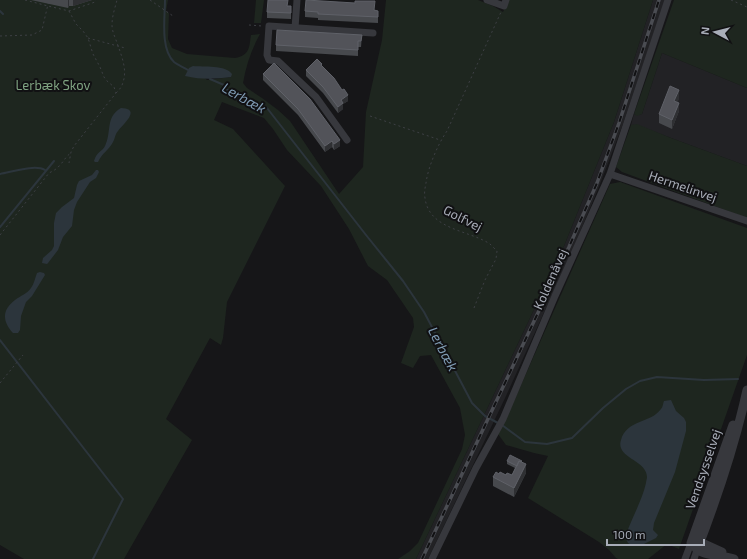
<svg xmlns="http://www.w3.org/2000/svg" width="747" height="559" font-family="'Exo 2',sans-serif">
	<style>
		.built { fill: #222225 }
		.green { fill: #1e261f; fill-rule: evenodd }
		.water { fill: #2c353c }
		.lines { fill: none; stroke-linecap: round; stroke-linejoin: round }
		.stream { stroke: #2c353c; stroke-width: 2 }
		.path { stroke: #3d3f44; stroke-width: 1; stroke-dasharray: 2 3; stroke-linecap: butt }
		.minor { stroke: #37383d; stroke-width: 7 }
		.tertiary { stroke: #37383d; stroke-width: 9 }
		.rail-casing { stroke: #4a4c52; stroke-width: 3.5 }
		.rail { stroke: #111113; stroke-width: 2; stroke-dasharray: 6; stroke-linecap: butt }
		.wall { fill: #47494d }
		.shaded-wall { fill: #2f3033 }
		.building { fill: #525359; stroke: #5f6168 }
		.labels { text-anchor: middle; stroke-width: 4; stroke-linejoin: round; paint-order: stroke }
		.park-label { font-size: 13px; fill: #7fa381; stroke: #111113 }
		.street-label { font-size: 13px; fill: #a8adb8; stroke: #111113 }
		.water-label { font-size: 14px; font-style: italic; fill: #7f9bb3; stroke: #111113 }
	</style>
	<rect width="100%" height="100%" fill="#161618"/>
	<path class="built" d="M653,0H665L623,124L600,184L573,249L506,396L428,559H416L564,246L614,122Z
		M662,53L747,88V166L671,138L637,125H631L634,114L637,115L642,114Z"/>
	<path class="green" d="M0,0H168L166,11L169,13L168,39L172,48L187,54L235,58C250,55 249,48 251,35L260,34C251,50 246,66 243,83L247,88L262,98L278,110L290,121L339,194L363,167L366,112L382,40L386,0H478L493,6L503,12L509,0H653L614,122L564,246L416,559H398L410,551L418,543L462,449L465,435L460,408L431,355L420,356L413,368L401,363L414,327L413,318L387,280L368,266L349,229L321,186L287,150L273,129L264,118L222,102L214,120L233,129L285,186L227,302L223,338L221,345L210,338L166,419L192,440L124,559H24L0,545ZM193,67L231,77L207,80Z
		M256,0H264L261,23H254Z
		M674,0H747V88L662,53L642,114L637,116L634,114Z
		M637,124L671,138L747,166V218L622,172L616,167L631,125Z
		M620,182L747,228V355L679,549L667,544L648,559H618L616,558L609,550L599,542L528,498L548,456L534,453L506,445L498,434L506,419L610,184Z"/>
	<path class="water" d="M193,66C203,67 226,65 232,74L231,77C214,79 203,80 185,76L189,68Z
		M121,108C142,109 123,124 118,131C115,134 115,139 113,142C109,150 102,153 98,162H95L94,161C97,151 102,152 105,146C112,132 105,117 121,108Z
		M96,170H98L99,172L96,178L90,182L77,202L74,210L72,226L63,237L58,250L48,263L47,264L42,263L43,258L52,250L54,246V223L56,213L62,207L74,198L77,185L79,181L92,175Z
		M40,272L44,273L45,275L32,296L26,302L21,316L20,330L18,333H13C2,321 2,310 15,300C20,296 28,293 31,288C34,284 35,278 37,273Z
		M671,400L676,411L684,418L686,422V431L675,472L654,523L653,530L658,535L656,538L640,546L631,545L628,543L626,539L627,532C633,516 642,500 646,483C646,481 647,479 647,477C647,460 615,458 621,440C627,419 650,424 661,409C663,407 663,403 664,401Z"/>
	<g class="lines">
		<path class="stream" d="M165,0C165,17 160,49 174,62C178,65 183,67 188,70
			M0,11L3,14
			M210,79L224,85L226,90H232L267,108L366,235L403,281L424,312L472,403L485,416L498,423
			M0,174C12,172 35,164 45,170
			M0,227L54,161
			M0,340L123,499L93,559
			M502,425L525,442L547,444L572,438L603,408L626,389L640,381L657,377L704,380L738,379"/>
		<path class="path" d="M25,0L48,6L69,11L95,2L96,0
			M150,0L173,16
			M731,0L747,7
			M69,11L76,24L83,31L88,38L93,54L100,67L104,77L106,80L114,87L116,93L74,146L71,152L69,163
			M249,25L262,26
			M0,36L32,35L42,30L49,0
			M88,38L125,48
			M116,93C119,90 122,87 123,82C128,69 120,52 116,40C114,35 112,30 112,25C112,16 115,8 117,0
			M370,116L440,140
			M0,235L49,173C53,171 57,169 60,165C64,161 66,156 71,153
			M474,308L485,280L496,259L497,251C495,249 492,246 490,244C469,230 429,230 425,198C424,193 425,188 426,183C428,167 438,144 447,131L501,12
			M0,383L23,355"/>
		<path class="minor" d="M487,0L504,6L506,0
			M295,28L297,0
			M347,140L316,97L278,61L269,60L267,55L269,26L373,33
			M610,174L747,221
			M432,559L476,468L503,419L555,296L610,174L668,0
			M685,559L691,543
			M694,559L697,550"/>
		<path class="tertiary" d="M691,543L733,425
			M695,543L700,542L722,552
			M695,547C701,556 723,555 734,559
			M697,550C717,498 735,445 747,390"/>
		<g class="rail-casing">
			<path id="rail" d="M422,559L569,247L597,183L619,123L659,0"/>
		</g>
		<use href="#rail" class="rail"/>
	</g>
	<path class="wall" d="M31,0H92L73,6H69L68,8Z
		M288,6L291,12V19L267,18V12Z
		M374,10L378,11V23L318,20V18L305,17V11Z
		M362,35L361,47H358V56L276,51V45Z
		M322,67L348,101L343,104V109L338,113L323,93L306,76V70Z
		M263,74L340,146L334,150L332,147L325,152L298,115L263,80Z
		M679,99L677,102L679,111L672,129L659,123V114Z
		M507,461L522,463L526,473L514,497L493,486V477L499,474L512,475L515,468L507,464Z"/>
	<path class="shaded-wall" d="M68,0H69V6L68,8Z
		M73,0H92L73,6Z
		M679,90V99L674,109V101Z
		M348,95V101L343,104V109L338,113V107L341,100Z
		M679,103V111L672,129V120Z
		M340,140V146L334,150V144Z
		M332,141V147L325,152V146Z
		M526,464V473L514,497V488Z"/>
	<path class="building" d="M268,0H288L287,6H291V13L267,12Z
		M306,0L355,3V1H375L374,10L378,11V17L318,14V12L305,11Z
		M277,30L362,35L361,41H358V50L276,45Z
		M317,59L322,64L321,65L334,78L342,90L344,89L348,95L341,100L343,103L338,107L323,87L306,70Z
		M274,63L310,99L340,140L334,144L332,141L325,146L298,109L263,74Z
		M670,86L679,90L674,101L679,103L672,120L659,114Z
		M510,455L522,461L521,462L519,461L517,466L507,461Z
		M519,461L526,464L514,488L493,477L496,472L499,474L500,472L506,475L507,473L512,475Z"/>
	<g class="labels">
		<g class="park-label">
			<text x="53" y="90">Lerbæk Skov</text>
		</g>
		<g class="street-label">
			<text transform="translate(683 186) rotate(19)" y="5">Hermelinvej</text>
			<text transform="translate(463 218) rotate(27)" y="5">Golfvej</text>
			<text transform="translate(550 279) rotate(-66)" y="5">Koldenåvej</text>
			<text transform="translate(703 469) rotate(-71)" y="5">Vendsysselvej</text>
		</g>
		<g class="water-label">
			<text transform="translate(244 98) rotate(29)" y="5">Lerbæk</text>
			<text transform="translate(443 349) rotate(62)" y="5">Lerbæk</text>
		</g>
	</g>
	<g transform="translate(715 32) rotate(277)" stroke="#111113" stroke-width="3" paint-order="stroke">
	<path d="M0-3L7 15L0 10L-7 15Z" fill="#a8adb8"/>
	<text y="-6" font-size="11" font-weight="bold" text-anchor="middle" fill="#a8adb8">N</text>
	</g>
	<path d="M607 539v6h97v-6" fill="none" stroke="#a8adb8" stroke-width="2"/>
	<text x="613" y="539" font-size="12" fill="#a8adb8" stroke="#111113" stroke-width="3" paint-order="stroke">100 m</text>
</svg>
